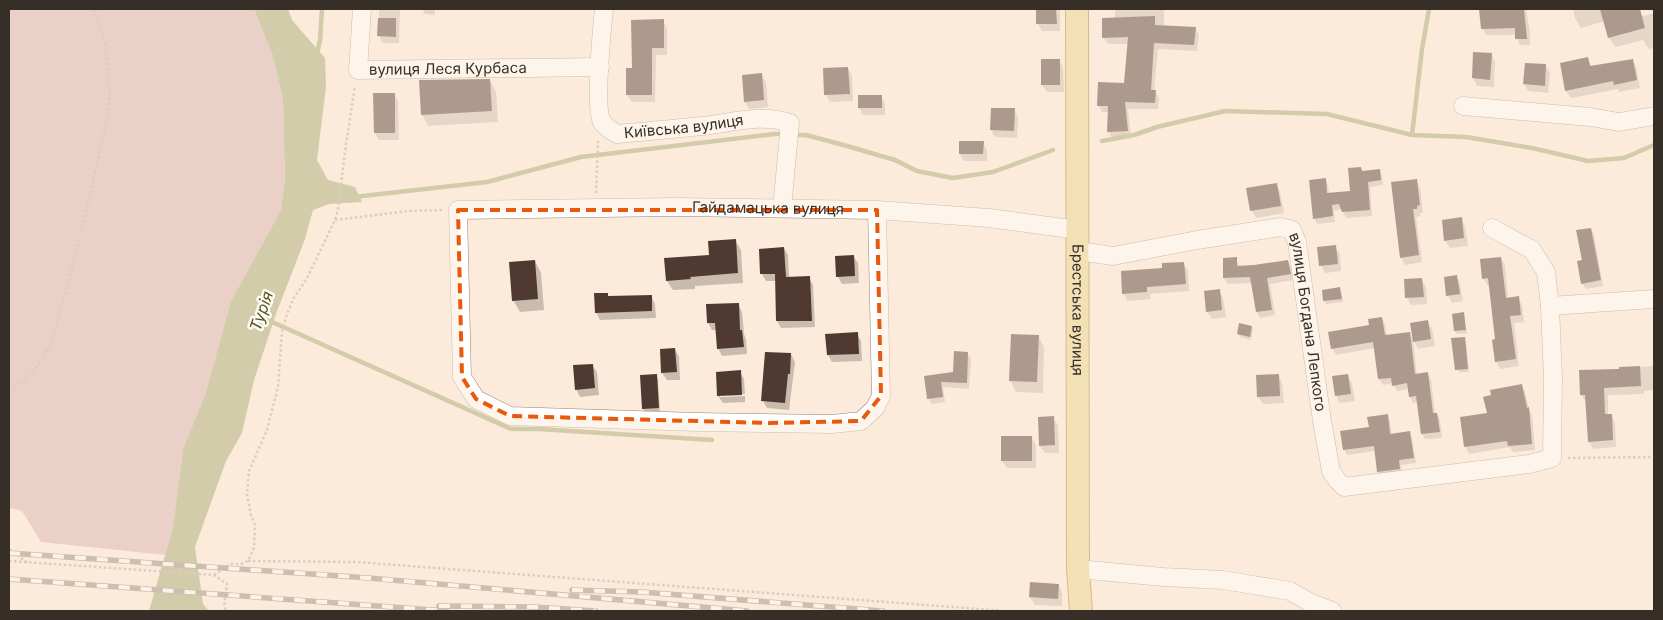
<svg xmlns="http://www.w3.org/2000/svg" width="1663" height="620" font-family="Inter,sans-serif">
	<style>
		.green { fill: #d8b0af }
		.water { fill: #a0a66f }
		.shadow { fill: #0003 }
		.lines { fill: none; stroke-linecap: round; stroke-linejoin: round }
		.stream { stroke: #a0a66f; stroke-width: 4.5 }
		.building { fill: #4f3930 }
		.minor-casing { stroke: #978471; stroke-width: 19 }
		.major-casing { stroke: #a28532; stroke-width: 24 }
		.path { stroke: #b6a99b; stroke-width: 2.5; stroke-dasharray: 2.5 2.5; stroke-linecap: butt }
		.minor { stroke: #fff; stroke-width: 18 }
		.major { stroke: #ead288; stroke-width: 22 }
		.rail-casing { stroke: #94877c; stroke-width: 5.5 }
		.rail { stroke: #fffbf7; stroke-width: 4; stroke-dasharray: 11; stroke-linecap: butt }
		.marked { fill: none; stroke: #e8590c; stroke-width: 4; stroke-dasharray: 10 6; stroke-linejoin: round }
		.labels { text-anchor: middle; stroke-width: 5; stroke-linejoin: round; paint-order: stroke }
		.street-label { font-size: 15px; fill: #372f27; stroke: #fffbf7 }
		.water-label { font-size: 16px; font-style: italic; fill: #525718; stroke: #fffbf7 }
	</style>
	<rect width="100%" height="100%" fill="#fcebdb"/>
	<path class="green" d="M9,9H254L273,56L283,100L285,180L281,210L231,301L205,395L183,449L173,527L165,555L41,542L22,511L9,508Z"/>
	<path class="water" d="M254,9H288L292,20L325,58L326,87L317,160L328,180L355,187L362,202L329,204L313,210L305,239L276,314L254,380L242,433L226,461L195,547L203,604L209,611H149L173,527L183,449L205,395L231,301L281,210L285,180L283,100L273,56Z"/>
	<path class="shadow" d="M379,9H400L399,43H383L379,36Z
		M422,9H435V15L425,14Z
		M1037,9H1060V31H1042L1038,24Z
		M1115,9H1164V26L1195,28L1199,35L1197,51L1158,49L1154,91L1159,98L1158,109H1128L1131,137L1112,138L1108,131L1109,112H1102L1099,106L1125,84L1128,44H1108L1104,38L1115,19Z
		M1480,9H1526L1530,32V45H1520L1517,38V35H1486L1482,28Z
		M1573,9H1635L1637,18L1654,13V48L1649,49L1643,40L1615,47L1609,38L1605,21L1581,28L1575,18Z
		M663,20L667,28V55H656L655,102H632L627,95L633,70Z
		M1474,54H1491L1495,62L1494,87L1477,86L1473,78Z
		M1588,59L1592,67L1632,60L1636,67L1640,88L1619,92L1618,89L1571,98L1566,91L1561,64Z
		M1059,60L1063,68L1064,92H1047L1042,85Z
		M1546,66L1550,73L1548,93L1528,91L1524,84Z
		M848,68L852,76L853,101L830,102L826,95L824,69Z
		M761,74L766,82L768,107L749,109L745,102Z
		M490,80L496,92L498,122L428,126L422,114Z
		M394,94L398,101L399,140H379L375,133Z
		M881,96L885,104V115H863L859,108Z
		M1014,110L1018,117L1017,138L995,137L991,130Z
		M983,143L987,150V161H964L960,154Z
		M1361,168L1363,172L1379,170L1382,176L1383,185L1370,187L1372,216L1346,218L1342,209L1334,211L1335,222L1317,224L1314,218L1325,180L1328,185L1329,194L1351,192Z
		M1416,180L1420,188L1423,213H1420L1421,216L1416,217L1422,262L1405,265L1401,257Z
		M1276,184L1280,192L1284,213L1256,218L1252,211L1248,189Z
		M1461,219L1465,226L1468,246L1450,248L1445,240Z
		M1591,229L1594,235L1603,286L1586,289L1582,283Z
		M735,240L741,250L743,283L695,286V289L673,290L667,281Z
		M1335,247L1340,254L1341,271L1325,273L1321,265Z
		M784,248L788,255L789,278H809L813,285L815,327L781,328L777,321L776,281H766L762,274L760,250Z
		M853,256L858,263L859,283L842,284L838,277L836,257Z
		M1501,258L1505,265L1508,299L1518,298L1522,305L1524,322L1514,323L1519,366L1500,369L1496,361V340L1490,286H1488L1483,278Z
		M1236,259L1240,267L1288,261L1291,267L1293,280L1270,284L1275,315L1260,318L1257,312L1253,283L1228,284L1224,278Z
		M535,261L541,273L544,310L520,312L513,300Z
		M1183,263L1188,270L1189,291L1150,294L1151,299L1128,301L1123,293L1163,269Z
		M1456,276L1460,284L1463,301L1452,303L1448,295Z
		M1421,279L1426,287L1427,304L1411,305L1407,298Z
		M1340,289L1343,302L1326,304L1324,301Z
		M1219,291L1223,298L1226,317L1212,319L1207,312Z
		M607,294L609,298L651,296L655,304L656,318L600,320L596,312Z
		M738,304L742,312L744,334L746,339L747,354L722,356L718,348L717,330H712L708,323Z
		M1463,314L1467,333L1457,334L1455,331Z
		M1382,319L1385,324L1387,336L1409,333L1413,339L1417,375L1427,374L1431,380L1435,414H1437L1440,420L1442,438L1425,439L1422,434L1418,402L1413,403L1410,397L1409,389L1397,391L1393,383L1383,385L1379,379L1375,348L1336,355L1333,349Z
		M1427,321L1432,329L1435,346L1418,349L1414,341Z
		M1251,327L1253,330L1251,340L1240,337L1238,334Z
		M1654,332V390L1644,391V394L1608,395V416L1611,415L1615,423L1616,447L1593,449L1589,441L1586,402L1581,395V372L1654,366Z
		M857,334L861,341L862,361L832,362L828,355Z
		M1038,336L1044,347L1043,393L1016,392L1010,380Z
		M1464,338L1466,341L1469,372H1459L1457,369Z
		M675,349L679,357L680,380H667L662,373Z
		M967,353L971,359L969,389L943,387L945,402L932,404L929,399L925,377L955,374Z
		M791,354L795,362L789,410L767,408L763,401Z
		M592,365L597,372L599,395L580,397L576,389Z
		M740,372L744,379L745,394L720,395V397L745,396V402L723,403L718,396Z
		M1278,375L1282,383L1284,403L1263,404L1258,397Z
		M1347,375L1352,383L1355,401L1340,403L1336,395Z
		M641,376H656L658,379L660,411L645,412L643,409Z
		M1521,385L1525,392L1529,409L1532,415L1535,450L1513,452L1510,447L1469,454L1466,447L1461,418L1489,414Z
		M1387,416L1390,421L1392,435L1409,433L1412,438L1416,463L1401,465L1402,474L1381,477L1378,472L1375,451L1347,455L1344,449Z
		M1053,418L1058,425L1059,453H1045L1040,446Z
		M1032,438L1036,445V468H1007L1002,461Z
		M1031,583L1058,585L1062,592V606L1035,605L1030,597Z"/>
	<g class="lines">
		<path class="stream" d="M317,54L320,40L322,9
			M793,135H806L840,144L895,160L917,171L953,178L993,172L1053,150
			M1412,135L1422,49L1429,9
			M1102,141L1134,135L1157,127L1225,111L1327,114L1412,135L1466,137L1532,148L1588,161L1624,158L1654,145
			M354,197L487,182L581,157L775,134H786
			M270,321L511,429H539L712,440"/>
	</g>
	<path class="building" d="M1036,9H1056L1057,24H1036Z
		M1479,9H1524L1527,39H1515V28L1481,29Z
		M1600,9H1640L1645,28L1608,38Z
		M1155,16V25L1196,27L1194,45L1154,43L1151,90H1156L1155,103L1125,102L1128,131L1107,132L1108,106H1097L1098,82L1124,83L1128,37L1102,38V18Z
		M378,18H396V37L377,36Z
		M664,19V48H652V95H626V68H632L631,20Z
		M1473,52L1492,53L1490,80L1472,78Z
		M1588,57L1590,66L1633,59L1637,80L1614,85L1613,81L1565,91L1560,63Z
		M1041,59H1060V85H1041Z
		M1525,63L1546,64L1545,86L1523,84Z
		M848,67L850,94L824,95L823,68Z
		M762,73L764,100L744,102L742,75Z
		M490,79L492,111L421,115L419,80Z
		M373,93H395V133H374Z
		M858,95H882V108H858Z
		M991,108H1015L1014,131L990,130Z
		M959,141H984L983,154H959Z
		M1361,167L1362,171L1380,169L1381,180L1368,182L1370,210L1342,212L1339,204L1332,205L1333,216L1313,219L1309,180L1326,178L1327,193L1350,191L1348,168Z
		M1417,179L1420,205L1417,206V209H1413L1419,255L1400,258L1391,182Z
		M1277,183L1281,206L1250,211L1246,188Z
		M1462,217L1464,238L1444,241L1442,220Z
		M1591,228L1601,280L1581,284L1577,261L1582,260L1576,230Z
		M736,239L738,273L690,277L691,279L666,281L664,258L709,255L708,241Z
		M1336,245L1338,264L1319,266L1317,247Z
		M784,247L786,277L810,276L812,321H776L775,274H760L759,249Z
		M854,255L855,276L836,277L835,256Z
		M1237,257V266L1254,265L1288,260L1291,274L1267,278L1272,310L1256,312L1250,277L1223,278V258Z
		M1501,257L1506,298L1519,296L1521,315L1510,316L1516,359L1495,362L1492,340L1495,339L1488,278L1482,279L1480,259Z
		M535,260L538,299L512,301L509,262Z
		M1184,262L1186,284L1147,287V292L1122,294L1121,271L1162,268V263Z
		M1457,275L1460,294L1446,296L1444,277Z
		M1422,278L1424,297L1405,298L1404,279Z
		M1340,287L1342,299L1323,301L1322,290Z
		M1220,289L1222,310L1206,312L1204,291Z
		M594,293H608V296L652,295V311L595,313Z
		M739,303L740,330H742L744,347L717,349L715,323H707L706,304Z
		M1464,312L1466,330L1454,331L1452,314Z
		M1382,317L1385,335L1410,332L1415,374L1428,372L1433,413H1437L1440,432L1421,434L1416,396L1409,397L1407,383L1392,386L1391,378L1378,379L1373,342L1331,349L1328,332L1369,325L1368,319Z
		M1428,320L1431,339L1413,342L1410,323Z
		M1239,323L1252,326L1250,337L1237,334Z
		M858,332L859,354L827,355L825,334Z
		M1011,334L1039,335L1037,382L1009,381Z
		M1465,337L1468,369L1455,370L1451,338Z
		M675,348L677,372L661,373L660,349Z
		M954,351L968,352L967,383L941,382L943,397L927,399L924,376L953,372Z
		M765,352L791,353L790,374H788L785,403L761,401Z
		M593,364L595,388L575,390L573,365Z
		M1640,366L1641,386L1604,388L1605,414H1612L1613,440L1588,442L1585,395H1580L1579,370L1619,369V367Z
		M741,370L742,395L717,396L716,372Z
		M657,374L659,408L642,409L640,375Z
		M1279,374L1280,396L1257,397L1256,375Z
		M1348,374L1351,394L1335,396L1332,376Z
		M1522,384L1527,408L1529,407L1532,444L1508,446L1507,441L1464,447L1460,417L1487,413L1483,397L1491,395L1490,390Z
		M1388,414L1390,434L1410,431L1414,458L1399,460L1400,469L1377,472L1374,446L1343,450L1340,431L1369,427L1367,417Z
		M1054,416L1055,445L1039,446L1038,417Z
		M1001,436H1032V461H1001Z
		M1030,582L1059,584L1058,599L1029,597Z"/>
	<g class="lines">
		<g class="minor-casing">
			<g id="minor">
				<path id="s1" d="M362,9L358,70L600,67"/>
				<path id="s2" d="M604,9C602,29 594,107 602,122C605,127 612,131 617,134C646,131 674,129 702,126C731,123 762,113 790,123L782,208"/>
				<path d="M1463,106L1590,117L1619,122L1654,116"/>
				<path id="s3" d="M877,210L881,396L875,408L861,421L832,424L697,422L510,416L476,399L462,377L458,210L676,207L877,210L989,218L1078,230"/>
				<path id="s4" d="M1078,251L1113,256L1197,240L1281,227L1292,230L1297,242L1322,421L1331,471L1337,480L1344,487L1529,464L1552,458L1553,378L1550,306L1546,272L1532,250L1492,228"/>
				<path d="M1550,306L1654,299"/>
				<path d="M1078,569L1163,577L1223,580L1290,591L1311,603L1332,611"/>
			</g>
		</g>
		<g class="major-casing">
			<g id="major">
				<path id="s5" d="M1077,9L1078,569L1081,611"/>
			</g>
		</g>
		<path class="path" d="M596,193L598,141
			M335,220L408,211L443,210
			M9,391L23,381L42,361L52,341L77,250L108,115L110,94L105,43L94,9
			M1568,458L1654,457
			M9,549L28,563
			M9,561L214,575L227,584L224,606L226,611
			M248,561L356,562L1006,611
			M214,575L231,564H241L248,561L254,548L255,525L251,515L247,495L249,471L267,430L278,387L282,332L286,317L293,299L306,280L335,220L338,210L346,144L355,86"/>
		<use href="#minor" class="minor"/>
		<use href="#major" class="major"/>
		<g class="rail-casing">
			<path id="rail" d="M9,553L369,578L747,611
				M9,579L447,611
				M572,590L642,592L883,611
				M439,606L534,607L596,611"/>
		</g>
		<use href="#rail" class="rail"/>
	</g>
	<path d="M0 0H1663V620H0ZM458,210H877L881,396L861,421L769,423L510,416L476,399L462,377Z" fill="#fcebdb" fill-opacity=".55" fill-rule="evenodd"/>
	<path class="marked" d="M458,210H877L881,396L861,421L769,423L510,416L476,399L462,377Z"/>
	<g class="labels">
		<g class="street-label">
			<text dy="5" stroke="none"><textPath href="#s1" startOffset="151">вулиця Леся Курбаса</textPath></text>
			<text dy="5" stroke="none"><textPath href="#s2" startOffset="200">Київська вулиця</textPath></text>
			<text dy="5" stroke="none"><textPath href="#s3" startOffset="1111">Гайдамацька вулиця</textPath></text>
			<text dy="5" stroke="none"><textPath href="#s5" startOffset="301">Брестська вулиця</textPath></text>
			<text dy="5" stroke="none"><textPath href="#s4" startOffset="311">вулиця Богдана Лепкого</textPath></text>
		</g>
		<g class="water-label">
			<text transform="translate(261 311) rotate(-71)" y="6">Турія</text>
		</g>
	</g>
	<rect width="1663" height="620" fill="none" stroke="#372f27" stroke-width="20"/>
</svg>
